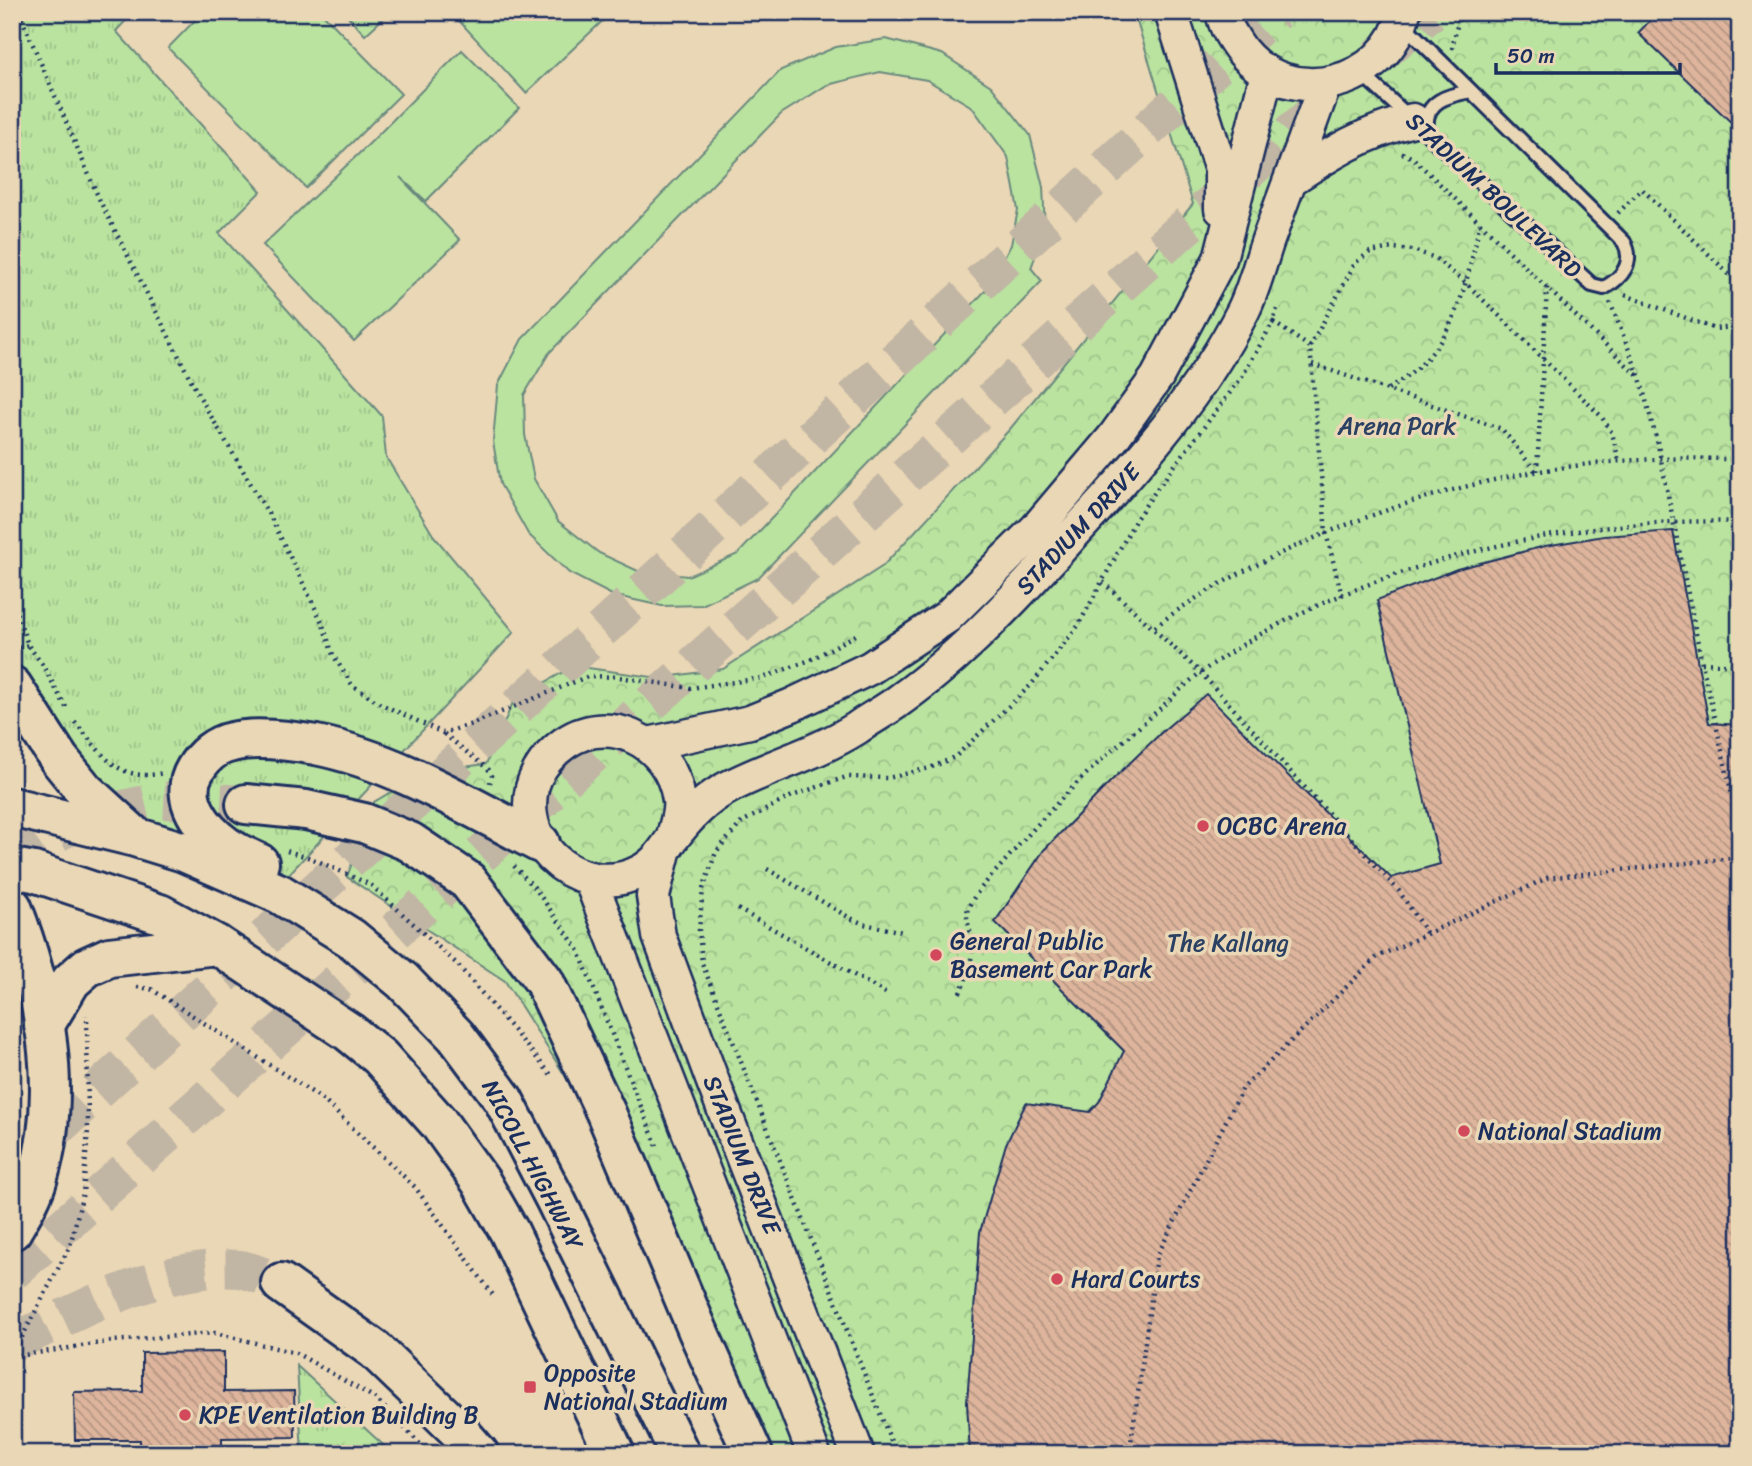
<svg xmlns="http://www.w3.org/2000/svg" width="1752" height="1466" font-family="Sriracha,sans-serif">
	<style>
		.grass { fill: url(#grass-tufts); stroke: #6a897e; stroke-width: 2 }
		.forest { fill: url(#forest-crowns); stroke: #6a897e; stroke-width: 2 }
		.garden { fill: #bae39f; stroke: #6a897e; stroke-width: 2; fill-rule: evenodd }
		.building { fill: url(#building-back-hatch); stroke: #1b2f5e; stroke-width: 2 }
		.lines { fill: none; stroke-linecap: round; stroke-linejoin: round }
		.motorway-tunnel { stroke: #c1b5a4; stroke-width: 38; stroke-dasharray: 38 19; stroke-linecap: butt }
		.service-casing { stroke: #1b2f5e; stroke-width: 18 }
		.tertiary-casing { stroke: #1b2f5e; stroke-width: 37 }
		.primary-casing { stroke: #1b2f5e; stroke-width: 44 }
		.trunk-casing { stroke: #1b2f5e; stroke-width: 44 }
		.motorway-casing { stroke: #1b2f5e; stroke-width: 44 }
		.path { stroke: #1b2f5e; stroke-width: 4.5; stroke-dasharray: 2 5; stroke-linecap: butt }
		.service { stroke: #ead7b5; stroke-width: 12 }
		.tertiary { stroke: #ead7b5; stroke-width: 32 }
		.primary { stroke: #ead7b5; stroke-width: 38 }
		.trunk { stroke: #ead7b5; stroke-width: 38 }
		.motorway { stroke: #ead7b5; stroke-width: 38 }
		.poi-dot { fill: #d1495b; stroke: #ead7b5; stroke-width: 2.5 }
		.labels { text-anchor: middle; stroke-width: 7; stroke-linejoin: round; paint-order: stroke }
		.street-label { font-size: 24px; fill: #1b2f5e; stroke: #ead7b5 }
		.park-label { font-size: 24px; fill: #2b4164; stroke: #ead7b5 }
		.poi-label { font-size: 24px; fill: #1b2f5e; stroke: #ead7b5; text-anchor: start }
	</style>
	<defs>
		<pattern id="grass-tufts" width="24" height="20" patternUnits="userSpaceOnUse" patternTransform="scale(1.75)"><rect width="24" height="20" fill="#bae39f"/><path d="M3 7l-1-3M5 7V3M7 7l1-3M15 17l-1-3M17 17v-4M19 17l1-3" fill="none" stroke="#9fc38b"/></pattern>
		<pattern id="forest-crowns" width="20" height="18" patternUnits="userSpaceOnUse" patternTransform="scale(1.75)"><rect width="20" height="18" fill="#bae39f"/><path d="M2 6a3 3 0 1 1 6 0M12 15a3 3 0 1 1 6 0" fill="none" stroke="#9fc38b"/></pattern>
		<pattern id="building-back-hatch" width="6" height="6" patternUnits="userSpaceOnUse" patternTransform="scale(1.75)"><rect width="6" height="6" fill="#deb59c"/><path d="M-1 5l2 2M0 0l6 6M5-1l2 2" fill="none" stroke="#b39482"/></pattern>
	</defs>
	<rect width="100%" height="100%" fill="#ead7b5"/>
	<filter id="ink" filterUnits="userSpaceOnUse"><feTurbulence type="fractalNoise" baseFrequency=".0143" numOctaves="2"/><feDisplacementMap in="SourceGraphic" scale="14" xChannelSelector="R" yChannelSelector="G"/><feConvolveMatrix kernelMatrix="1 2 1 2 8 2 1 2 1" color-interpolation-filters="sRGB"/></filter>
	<g filter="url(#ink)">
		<path class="grass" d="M12,12H134L116,31L261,191L219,233L382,416L386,457L433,535L514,632L276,888L135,837L12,655Z
			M297,1366L393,1454H302Z"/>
		<path class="forest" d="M1134,12H1740V1454H752L635,1186L505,981L347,877L374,802L425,772L486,764L514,700L574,666L659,678L723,669L883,566L1010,429L1193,204Z"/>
		<path class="garden" d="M203,12H321L401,94L306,188L168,48Z
			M344,12H390L365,35Z
			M451,12H612L526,93Z
			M886,39L942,54L991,86L1030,135L1043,187L1045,230L1031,268L1042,281L758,578L702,605L662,606L612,595L569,573L528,534L500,484L493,441L498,385L522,339L781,70L836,47ZM880,72L927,80L972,107L1008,157L1018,210L1011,245L987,289L738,554L688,576L638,571L599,553L558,521L534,479L525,435L524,395L549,353L781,114L827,85Z
			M462,50L519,108L426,201L400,177L460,240L354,341L263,245L369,144Z"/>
		<path class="building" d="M1658,12H1740V131L1638,33Z
			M1673,531L1709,723L1740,725V1454H970L967,1402L980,1232L1006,1144L1026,1103L1090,1112L1099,1102L1124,1051L995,922L1044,850L1109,783L1165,729L1206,694L1391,878L1440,864L1377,600L1457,569L1545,546L1604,536Z
			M224,1352V1392L294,1391L295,1437L222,1438V1454H140V1440H75L74,1392L142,1391V1353Z"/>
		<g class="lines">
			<path class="motorway-tunnel" d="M1376,58L1431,12
				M12,869L25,853L62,830L115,811L162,800L246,804
				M12,1169L1276,12
				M12,1272L1328,100
				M12,1343C78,1311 166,1263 240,1269C253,1271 268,1279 281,1283"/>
			<g class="service-casing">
				<path id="service" d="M1361,73L1592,285L1604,288C1622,278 1635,262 1624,242L1402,23
					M1427,129C1423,101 1449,95 1471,91"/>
			</g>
			<g class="tertiary-casing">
				<path id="tertiary" d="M1171,12L1221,170V209
					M1222,12C1225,27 1233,39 1242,51C1290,110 1387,86 1404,12
					M1290,180C1333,152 1363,133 1413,120
					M648,744L750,722L792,705L870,668L947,617L1036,529L1113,438L1157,377L1220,259L1267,73
					M673,837C675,826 681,812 679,800C671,740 603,707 556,750C545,760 536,773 532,788C518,850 585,901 641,871C655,864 664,851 672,839C686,820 706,799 727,788C769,766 816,754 857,728C871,718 887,710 901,699C968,651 1025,587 1080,527C1141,461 1202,392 1243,311C1254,289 1260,263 1268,240C1287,188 1306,136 1325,84
					M664,852L653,896L659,936L713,1082L858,1454
					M590,879L814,1454"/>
			</g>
			<g class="primary-casing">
				<path id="primary" d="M12,907C44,990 64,1089 38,1177C33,1196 22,1213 12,1230"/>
			</g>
			<g class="trunk-casing">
				<path id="trunk" d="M12,686L59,759L85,791L131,833
					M12,807L135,837L184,852L280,894L351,938L403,981L456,1036L503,1099L555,1199L680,1454
					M259,863C248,858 236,853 226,846C203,830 178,798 195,770C203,756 216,745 232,742C254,736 293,741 316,745C396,761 468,806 540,843
					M12,868L34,872L160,914L217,945L349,1032L380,1057L438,1122L481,1182L509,1231L615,1454
					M44,1026L71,981L87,967L109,957L217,945"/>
			</g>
			<g class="motorway-casing">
				<path id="motorway" d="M246,804L306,810L364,823L410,842L468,881L544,981L606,1113L698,1331L753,1454
					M281,1283L375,1350L459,1431L479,1454"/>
			</g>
			<path class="path" d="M19,12L100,201L198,394L272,520L322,622L333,655L352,685L379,703L443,733L472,724L589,676L619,677L690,688L763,678L810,660L856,635
				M1452,49L1460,12
				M1402,153L1413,158L1640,378
				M1618,213L1642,189L1740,285
				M1625,295L1715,329L1734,327L1740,325
				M1610,302L1640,378L1658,445L1702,663L1740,830
				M1277,309L1273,322L1310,347L1326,533L1342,596
				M1310,347L1355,263L1370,252L1392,248L1413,250L1435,258L1467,284L1601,416L1612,433L1619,461
				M1312,364L1502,429L1536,472
				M1388,389C1455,351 1464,293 1480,223
				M1537,471L1547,287
				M1103,582L1201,673L1399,891L1427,934
				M12,600L28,645L42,664L67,709
				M1155,627C1197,594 1244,570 1292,548C1408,495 1533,463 1660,459C1687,458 1713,459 1740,459
				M12,650L28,645
				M1702,663L1740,665
				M75,722C102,753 116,783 163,773
				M444,734L489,770L492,776L490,783
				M287,851L311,858L371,885L457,964L553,1077
				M514,866L534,887L578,949L658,1149
				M767,869L850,918L864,924L903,932
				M738,909L889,995
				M137,987L151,989L321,1098L415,1187L493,1295
				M960,993C967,977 973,961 972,943C972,931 963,918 969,906C977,890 993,875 1005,861C1027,836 1049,811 1073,787C1099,761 1128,737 1155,713C1171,699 1186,683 1203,671C1345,568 1566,515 1740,522
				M12,1356L70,1246L83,1193L88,1130L87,1015
				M12,1357L113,1341L215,1333L296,1353L375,1398L430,1454
				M896,1454L702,963L699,930L703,889L716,852L742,822L792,796L846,777L888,778L930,768L955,757L1031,685L1078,626L1136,519L1159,486L1242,377L1273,322L1267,319
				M1133,1454L1131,1443L1157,1256L1211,1150L1243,1088L1377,957L1547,878L1733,858L1740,860"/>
			<use href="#service" class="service"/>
			<use href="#tertiary" class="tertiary"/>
			<use href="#primary" class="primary"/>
			<use href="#trunk" class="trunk"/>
			<use href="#motorway" class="motorway"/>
		</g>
	</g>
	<g class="poi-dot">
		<circle cx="1203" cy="826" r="7"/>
		<circle cx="936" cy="955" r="7"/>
		<circle cx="1464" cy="1131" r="7"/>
		<circle cx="1057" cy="1279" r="7"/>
		<rect x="523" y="1380" width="14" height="14" rx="3.5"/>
		<circle cx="185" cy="1415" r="7"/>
	</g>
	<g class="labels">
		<g class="street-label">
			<text transform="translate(1494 195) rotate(43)" y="8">STADIUM BOULEVARD</text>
			<text transform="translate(1078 529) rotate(-47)" y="8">STADIUM DRIVE</text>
			<text transform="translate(742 1155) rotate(68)" y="8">STADIUM DRIVE</text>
			<text transform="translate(533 1165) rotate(62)" y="8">NICOLL HIGHWAY</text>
		</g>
		<g class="park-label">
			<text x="1397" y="434">Arena Park</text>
			<text x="1228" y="951">The Kallang</text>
		</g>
		<g class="poi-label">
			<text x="1217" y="834">OCBC Arena</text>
			<text x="950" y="949">General Public<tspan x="950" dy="28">Basement Car Park</tspan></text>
			<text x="1478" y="1139">National Stadium</text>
			<text x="1071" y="1287">Hard Courts</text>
			<text x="544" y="1381">Opposite<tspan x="544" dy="28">National Stadium</tspan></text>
			<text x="199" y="1423">KPE Ventilation Building B</text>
		</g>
	</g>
	<rect width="1752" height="1466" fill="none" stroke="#ead7b5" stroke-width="42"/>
	<rect x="21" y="21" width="1710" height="1424" fill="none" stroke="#1b2f5e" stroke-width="2.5" filter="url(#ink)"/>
	<path d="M1496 63v10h184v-10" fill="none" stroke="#1b2f5e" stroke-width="3.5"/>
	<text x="1507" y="63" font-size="21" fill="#1b2f5e" stroke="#ead7b5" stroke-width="5" paint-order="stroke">50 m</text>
</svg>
